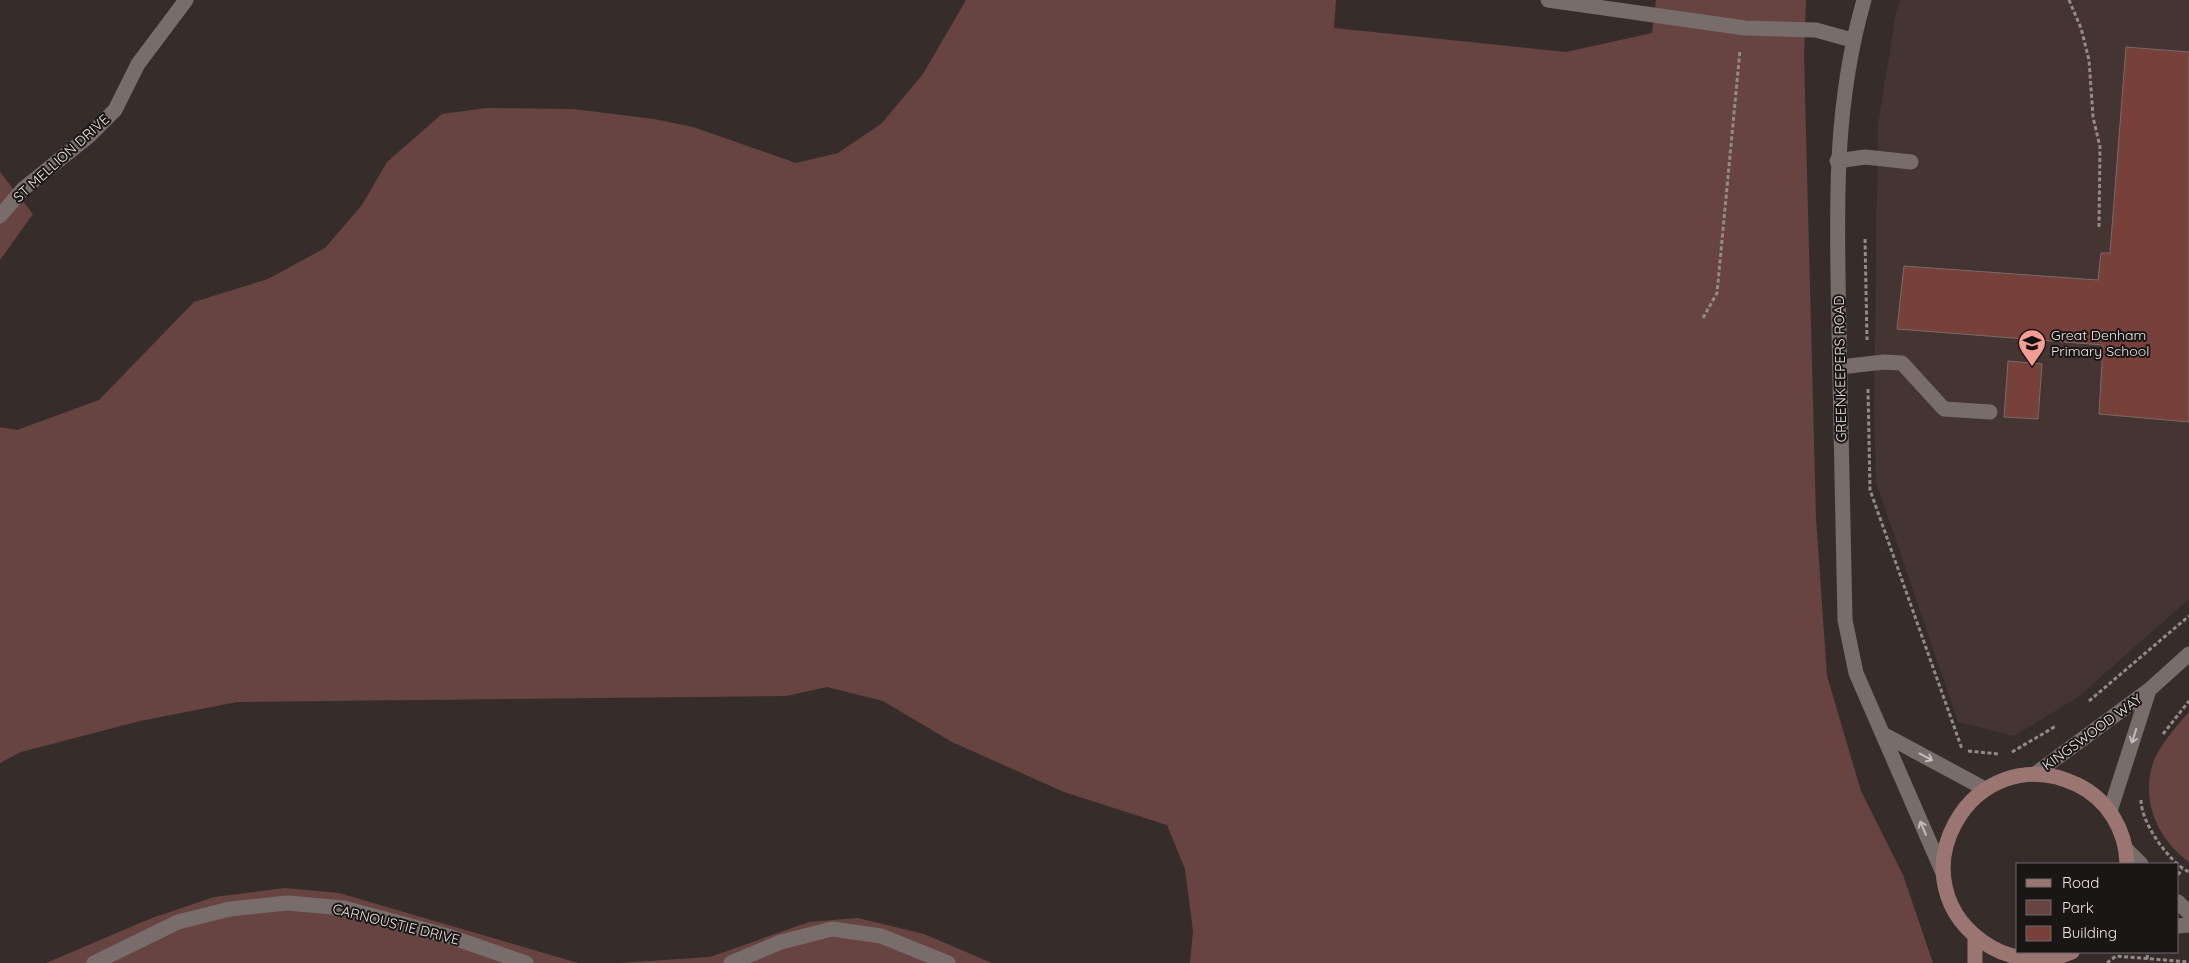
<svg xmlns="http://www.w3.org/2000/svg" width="2189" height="963" font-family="Quicksand,sans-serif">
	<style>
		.built { fill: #443432 }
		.green { fill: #674441 }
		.building { fill: #77403b; stroke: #786c6b }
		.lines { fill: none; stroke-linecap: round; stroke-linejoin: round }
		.path { stroke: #938b89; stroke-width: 3; stroke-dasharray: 4 2.5; stroke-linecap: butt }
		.lane { stroke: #796d6c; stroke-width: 15 }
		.street { stroke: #796d6c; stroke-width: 15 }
		.secondary { stroke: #9b7572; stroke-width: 15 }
		.oneway { stroke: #c4bcbb }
		.labels { text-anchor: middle; stroke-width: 4; stroke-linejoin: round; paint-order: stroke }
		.street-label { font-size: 14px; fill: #ede6e5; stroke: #1b1616 }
		.poi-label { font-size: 14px; fill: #ede6e5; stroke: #1b1616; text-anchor: start }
	</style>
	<rect width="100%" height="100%" fill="#362d2b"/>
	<path class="built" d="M1900,0H2189V599L2078,697L2014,736L1958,722L1876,482L1874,408L1878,125L1896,13Z"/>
	<path class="green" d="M966,0H1336L1334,28L1566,52L1652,33L1656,0H1806L1804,56L1816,518L1827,676L1861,791L1903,875L1933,963H1190L1193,931L1185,869L1167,825L1064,792L952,742L883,701L827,687L786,696L237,702L140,721L21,752L0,763V427L17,430L99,400L194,302L268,279L325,248L362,205L387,162L442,114L487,108L573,109L654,119L693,127L796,163L838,153L881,124L923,74Z
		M0,172L33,214L0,260Z
		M2189,712V862C2160,841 2143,807 2151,770C2155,750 2176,727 2189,712Z
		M285,888L339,893L578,963H46L152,918L214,897Z
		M858,918L924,934L992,963H618L710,957L809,922Z"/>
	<path class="building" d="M2126,47L2189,52V422L2099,414L2103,345L1897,329L1904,266L2098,280L2101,253H2110Z
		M2008,361L2042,364L2038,419L2004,417Z"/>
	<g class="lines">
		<path class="path" d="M2069,0L2081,28L2089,60L2093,117L2100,147L2099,227
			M1865,239L1867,340
			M1703,318L1717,293L1740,50
			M1868,389L1870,490L1962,749
			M2089,701L2189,616
			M2163,734L2189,701
			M1968,751L1999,754
			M2012,752L2056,726
			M2141,800C2141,823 2169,862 2189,872
			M2178,875L2182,869
			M2147,959L2148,952
			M2107,963L2116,956L2189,962"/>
		<path class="lane" d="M1548,0L1745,28L1816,30L1852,40
			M1837,161L1865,157L1911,162
			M1840,367L1884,362L1902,363L1944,409L1990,412"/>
		<path class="street" d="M1864,0C1832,111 1837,217 1839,331C1841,427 1843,523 1845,620L1856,673L1943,873
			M0,216L23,189L89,136L115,110L138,64L186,0
			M1883,734L1985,789
			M2035,774L2149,690L2189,654
			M2110,811L2149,690
			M2127,850L2141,864
			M2178,902L2189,913
			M2178,926L2189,925
			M94,963L178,922L230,909L287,903L344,908L448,936L526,963
			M731,963L781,942L832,929L881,936L948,963"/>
		<path class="secondary" d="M1975,937V963
			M2072,952C2047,963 2015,961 1991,947C1886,884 1972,733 2078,785C2108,800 2126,830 2127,864"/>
	</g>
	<defs><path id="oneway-shaft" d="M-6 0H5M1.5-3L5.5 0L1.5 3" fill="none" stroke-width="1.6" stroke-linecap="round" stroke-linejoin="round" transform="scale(1.25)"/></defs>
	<g class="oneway">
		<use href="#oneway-shaft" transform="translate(2134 736) rotate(108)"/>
		<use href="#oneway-shaft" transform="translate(1926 757) rotate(28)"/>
		<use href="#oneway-shaft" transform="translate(1923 828) rotate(-113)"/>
	</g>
	<defs>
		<g id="school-pin" transform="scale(1.4375)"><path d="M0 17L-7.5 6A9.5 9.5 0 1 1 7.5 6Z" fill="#f59c93" stroke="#1b1616"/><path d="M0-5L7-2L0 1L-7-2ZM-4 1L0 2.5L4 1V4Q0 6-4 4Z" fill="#111"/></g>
	</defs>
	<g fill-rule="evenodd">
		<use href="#school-pin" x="2032" y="343"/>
	</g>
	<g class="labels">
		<g class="street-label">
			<text transform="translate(61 158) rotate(-42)" y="5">ST MELLION DRIVE</text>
			<text transform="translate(1840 369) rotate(-91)" y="5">GREENKEEPERS ROAD</text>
			<text transform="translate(2092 732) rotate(-36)" y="5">KINGSWOOD WAY</text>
			<text transform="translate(396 924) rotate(14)" y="5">CARNOUSTIE DRIVE</text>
		</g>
		<g class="poi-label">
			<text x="2051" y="340">Great Denham<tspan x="2051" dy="16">Primary School</tspan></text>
		</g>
	</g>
	<rect x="2016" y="863" width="162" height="90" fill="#1b1616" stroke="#6f6969"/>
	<rect x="2026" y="879" width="25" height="8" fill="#9b7572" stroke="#6f6969"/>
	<text x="2062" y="888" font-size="15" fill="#ede6e5">Road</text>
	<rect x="2026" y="900" width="25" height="15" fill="#674441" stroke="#6f6969"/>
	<text x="2062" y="913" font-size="15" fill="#ede6e5">Park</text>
	<rect x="2026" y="926" width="25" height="15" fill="#77403b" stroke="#6f6969"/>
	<text x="2062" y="938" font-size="15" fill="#ede6e5">Building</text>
</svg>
